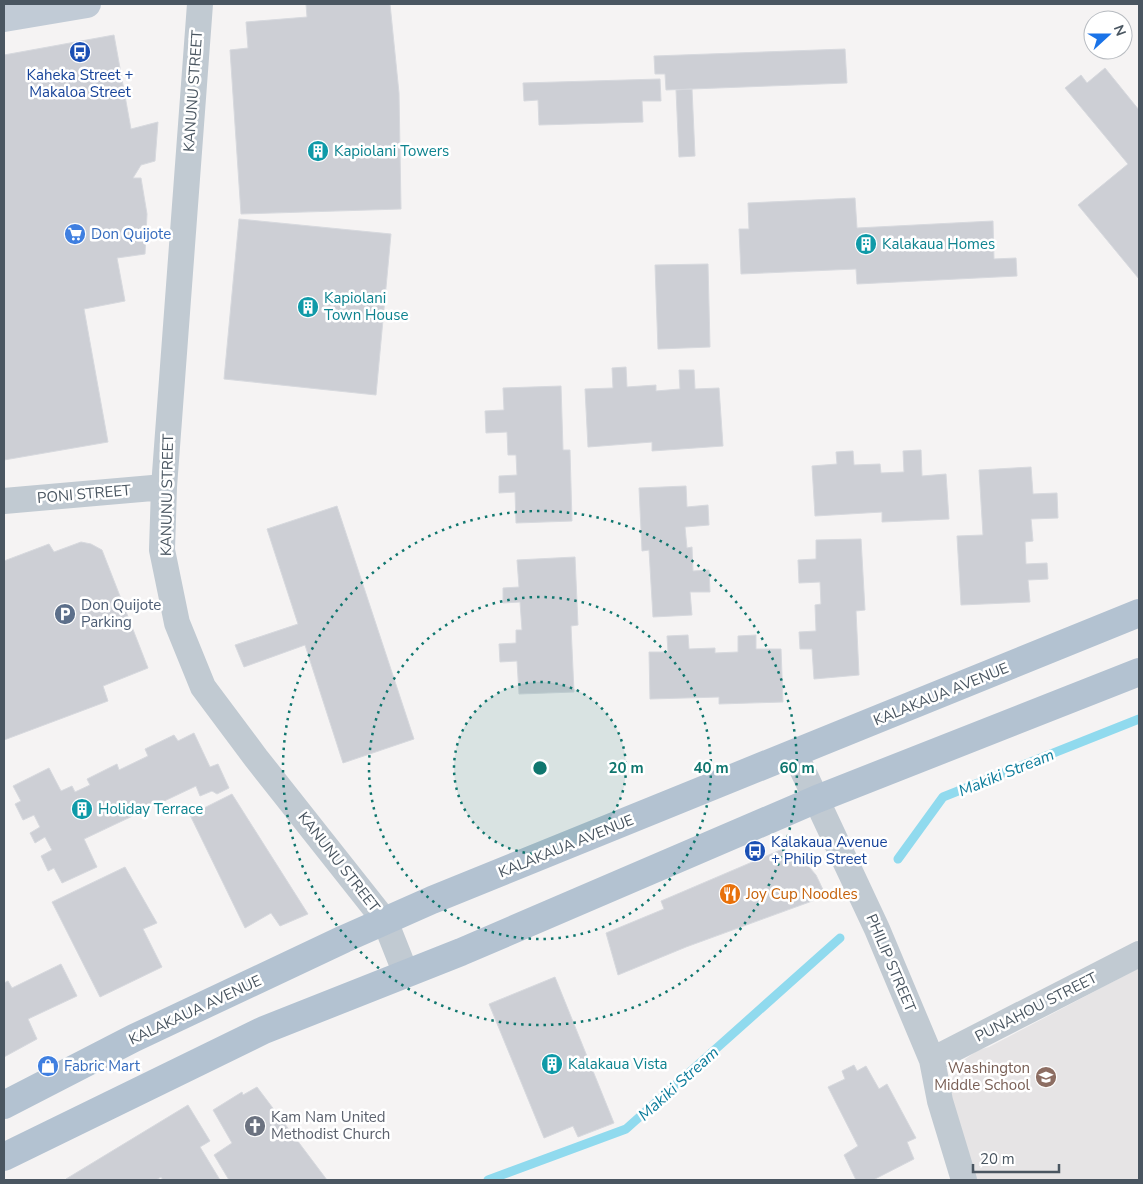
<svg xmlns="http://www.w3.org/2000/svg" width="1143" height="1184" font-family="'Nunito Sans',sans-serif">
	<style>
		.education { fill: #e6e4e5 }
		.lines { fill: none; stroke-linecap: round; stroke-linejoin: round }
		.stream { stroke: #90daee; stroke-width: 9 }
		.building { fill: #cdcfd5; stroke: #d7d9de }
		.street { stroke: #c1cad2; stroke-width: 26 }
		.secondary { stroke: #c1cbd6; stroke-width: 28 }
		.primary { stroke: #b3c2d1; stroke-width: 28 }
		.ring { fill: none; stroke: #0f766e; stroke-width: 2.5; stroke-dasharray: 2.5 5 }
		.labels { text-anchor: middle; stroke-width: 5; stroke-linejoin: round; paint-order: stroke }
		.transit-label { font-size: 15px; fill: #164399; stroke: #fff }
		.street-label { font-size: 15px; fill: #4a5661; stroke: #fff }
		.culture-label { font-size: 15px; fill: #0d838f; stroke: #fff; text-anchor: start }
		.shop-label { font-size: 15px; fill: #366cbe; stroke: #fff; text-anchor: start }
		.service-label { font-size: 15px; fill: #4e5e75; stroke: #fff; text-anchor: start }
		.food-label { font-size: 15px; fill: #c56008; stroke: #fff; text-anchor: start }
		.education-label { font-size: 15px; fill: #785e54; stroke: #fff; text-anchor: end }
		.worship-label { font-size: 15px; fill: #5b616d; stroke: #fff; text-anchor: start }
		.water-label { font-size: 16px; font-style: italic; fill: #0c7c9b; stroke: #fff }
		.centre { fill: #0f766e; stroke: #fff; stroke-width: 2.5 }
		.ring-label { font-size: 15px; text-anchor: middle; font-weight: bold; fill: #0f766e; stroke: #fff; stroke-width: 5; stroke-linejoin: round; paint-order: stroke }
	</style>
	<rect width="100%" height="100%" fill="#f5f3f3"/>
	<path class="education" d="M1139,968V1180H976L950,1093L951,1082L955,1071L961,1062L978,1050L989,1047Z"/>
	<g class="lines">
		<path class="stream" d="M898,859L943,797L1139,719
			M488,1180L626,1129L840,938"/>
	</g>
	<path class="building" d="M306,4H390L399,93L401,209L241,214L230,50L248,48L246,22L307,17Z
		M114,35L131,129L158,122L155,161L141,165L133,178H141L147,214L145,254L117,258L125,301L84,309L108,442L4,460V55Z
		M845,49L847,83L666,90L665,74H655L654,56Z
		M1105,68L1139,110V279L1078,205L1128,164L1065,88L1081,75L1087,83Z
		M660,79L661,101H642L643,122L539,125L538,100L524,101L523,83Z
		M692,89L695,156L679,157L676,90Z
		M855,198L857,228L993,221L994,259L1016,258L1017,276L857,284L856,269L741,274L739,229H749L748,203Z
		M239,219L391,234L376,395L224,379Z
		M708,264L710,347L658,349L655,265Z
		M626,367L627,387L656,385V391L680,389L679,370H694L695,389L719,388L723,446L652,451V442L588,447L585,389L613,388L612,368Z
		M561,386L563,450H570L572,521L516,523L515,492L499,493V476L517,475L516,455H508L507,432L486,433L485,411L504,410L503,388Z
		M921,450L922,476L946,474L949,519L882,522V512L815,516L812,466L837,464L836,452L853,451L854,465L880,464L881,473L904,472L903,451Z
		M1031,467L1033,494L1057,493L1058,518L1031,519L1033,541L1025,542L1026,564L1047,563L1048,579L1028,580L1030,602L961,605L957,536L983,535L979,470Z
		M686,486L687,507L708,505L709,525L685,527L687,548L692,547L693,571L709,570L710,592H690L692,615L653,617L649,550L642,551L639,488Z
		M337,506L414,739L343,763L305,645L244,667L235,645L298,624L267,529Z
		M861,539L865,610L856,611L859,675L814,679L812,649H800L799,632L816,631L815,605L821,604L820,582L799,583L798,560L816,559V540Z
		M81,542L91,544L102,550L148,668L103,686L108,701L4,740V561L49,544L54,552Z
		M575,557L578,625L571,626L574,692L519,694L517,661L500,662L499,644L516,643V630H522L520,602L503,603V588L519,587L517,560Z
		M688,635L689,649L715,648V653L738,652V636L756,635V649H781L783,702L719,704V697L650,699L649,652H668L667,636Z
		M194,733L210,767L218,764L229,788L217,794L212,791L200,796L196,786L84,839L97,867L62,883L54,868L48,871L41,856L52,850L45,837L35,843L30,833L40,827L34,815L23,820L15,804L21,801L13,786L49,768L61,791L72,786L75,792L90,785L87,779L117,764L119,770L148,756L145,749L174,735L178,741Z
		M232,794L308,914L280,926L271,913L245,928L190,815Z
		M785,848L786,857L803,860L816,875L826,896L686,947L618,975L606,933L664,909L661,901Z
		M125,867L157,923L143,929L162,967L100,997L52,902Z
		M61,964L77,996L28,1019L37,1039L4,1057V983L8,981L12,988Z
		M555,977L614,1123L578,1137L573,1126L544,1138L489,1004Z
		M854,1065L857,1071L866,1066L879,1089L887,1084L916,1138L907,1142L914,1159L873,1180H856L844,1155L858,1146L828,1087L845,1079L842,1071Z
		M257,1087L327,1180H229L214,1155L232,1143L213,1110L242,1092L243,1095Z
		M188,1105L210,1141L200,1147L220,1180H163L161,1177L156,1180H67L66,1179Z"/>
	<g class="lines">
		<path class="street" d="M200,4L164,487L162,550L177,623L203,687L256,758L385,921L406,974
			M4,501L164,487
			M795,754L877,929L932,1060L940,1101L964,1180
			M932,1060L1139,954"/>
		<path class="secondary" d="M4,18L87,4"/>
		<path class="primary" d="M4,1105L134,1038L344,939L432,900L1139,613
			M4,1157L264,1030L461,952L817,799L1139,672"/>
	</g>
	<circle cx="540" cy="768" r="86" fill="#0f766e" fill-opacity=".12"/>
	<g class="ring">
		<circle cx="540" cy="768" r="86"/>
		<circle cx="540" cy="768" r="171"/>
		<circle cx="540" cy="768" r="257"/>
	</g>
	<defs>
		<g id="bus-disc" transform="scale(1.125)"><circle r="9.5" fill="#1a4fb4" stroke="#fff"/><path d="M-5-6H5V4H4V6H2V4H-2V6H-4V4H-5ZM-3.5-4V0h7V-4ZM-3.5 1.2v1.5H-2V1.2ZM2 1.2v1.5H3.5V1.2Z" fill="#fff"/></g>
		<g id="building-disc" transform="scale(1.125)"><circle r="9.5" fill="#0f9aa8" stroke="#fff"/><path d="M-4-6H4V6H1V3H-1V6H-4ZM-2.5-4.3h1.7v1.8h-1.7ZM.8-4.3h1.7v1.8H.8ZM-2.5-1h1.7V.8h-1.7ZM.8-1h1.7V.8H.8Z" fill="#fff"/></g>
		<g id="supermarket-disc" transform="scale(1.125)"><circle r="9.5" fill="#3f7fe0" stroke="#fff"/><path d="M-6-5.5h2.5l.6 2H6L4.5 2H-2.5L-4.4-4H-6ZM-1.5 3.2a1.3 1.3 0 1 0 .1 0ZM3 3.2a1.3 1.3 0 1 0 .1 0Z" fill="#fff"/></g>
		<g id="parking-disc" transform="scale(1.125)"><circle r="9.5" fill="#5c6f8a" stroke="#fff"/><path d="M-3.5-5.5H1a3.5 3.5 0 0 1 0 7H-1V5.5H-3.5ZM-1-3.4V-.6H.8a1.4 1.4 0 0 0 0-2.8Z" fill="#fff"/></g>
		<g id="restaurant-disc" transform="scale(1.125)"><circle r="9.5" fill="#e8710a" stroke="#fff"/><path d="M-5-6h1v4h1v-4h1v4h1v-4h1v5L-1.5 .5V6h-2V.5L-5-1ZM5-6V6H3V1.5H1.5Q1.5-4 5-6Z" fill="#fff"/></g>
		<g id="shop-disc" transform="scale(1.125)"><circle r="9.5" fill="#3f7fe0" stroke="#fff"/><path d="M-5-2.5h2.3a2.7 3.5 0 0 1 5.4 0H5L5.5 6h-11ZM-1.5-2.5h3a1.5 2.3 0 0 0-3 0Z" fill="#fff"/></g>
		<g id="school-disc" transform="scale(1.125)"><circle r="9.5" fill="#8d6e63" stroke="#fff"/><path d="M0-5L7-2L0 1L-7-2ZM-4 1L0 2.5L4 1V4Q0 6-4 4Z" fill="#fff"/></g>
		<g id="church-disc" transform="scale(1.125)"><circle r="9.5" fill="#6b7280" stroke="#fff"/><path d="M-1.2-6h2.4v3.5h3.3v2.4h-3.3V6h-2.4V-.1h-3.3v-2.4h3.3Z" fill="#fff"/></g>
	</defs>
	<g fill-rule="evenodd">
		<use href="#bus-disc" x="80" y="52"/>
		<use href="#building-disc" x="318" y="151"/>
		<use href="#supermarket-disc" x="75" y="234"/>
		<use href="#building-disc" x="866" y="244"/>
		<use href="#building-disc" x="308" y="307"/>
		<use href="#parking-disc" x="65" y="614"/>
		<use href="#building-disc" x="82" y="809"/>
		<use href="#bus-disc" x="755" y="851"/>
		<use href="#restaurant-disc" x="730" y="894"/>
		<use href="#building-disc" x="552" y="1064"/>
		<use href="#shop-disc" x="48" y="1066"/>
		<use href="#school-disc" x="1046" y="1077"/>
		<use href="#church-disc" x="255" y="1126"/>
	</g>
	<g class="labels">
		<g class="transit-label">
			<text x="80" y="80">Kaheka Street +<tspan x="80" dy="17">Makaloa Street</tspan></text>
			<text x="771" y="847" text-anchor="start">Kalakaua Avenue<tspan x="771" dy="17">+ Philip Street</tspan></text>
		</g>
		<g class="street-label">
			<text transform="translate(193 91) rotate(-86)" y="5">KANUNU STREET</text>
			<text transform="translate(84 494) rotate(-5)" y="5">PONI STREET</text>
			<text transform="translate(167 495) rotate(-89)" y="5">KANUNU STREET</text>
			<text transform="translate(941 694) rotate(-22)" y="5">KALAKAUA AVENUE</text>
			<text transform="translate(566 846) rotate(-22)" y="5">KALAKAUA AVENUE</text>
			<text transform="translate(339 862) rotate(52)" y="5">KANUNU STREET</text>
			<text transform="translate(891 963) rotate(67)" y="5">PHILIP STREET</text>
			<text transform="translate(1036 1007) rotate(-27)" y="5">PUNAHOU STREET</text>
			<text transform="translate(195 1010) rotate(-25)" y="5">KALAKAUA AVENUE</text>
		</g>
		<g class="culture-label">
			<text x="334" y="156">Kapiolani Towers</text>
			<text x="882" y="249">Kalakaua Homes</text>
			<text x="324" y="303">Kapiolani<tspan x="324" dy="17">Town House</tspan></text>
			<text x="98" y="814">Holiday Terrace</text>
			<text x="568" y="1069">Kalakaua Vista</text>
		</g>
		<g class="shop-label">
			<text x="91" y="239">Don Quijote</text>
			<text x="64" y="1071">Fabric Mart</text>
		</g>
		<g class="service-label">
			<text x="81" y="610">Don Quijote<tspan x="81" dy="17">Parking</tspan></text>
		</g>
		<g class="food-label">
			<text x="746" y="899">Joy Cup Noodles</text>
		</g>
		<g class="education-label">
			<text x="1030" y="1073">Washington<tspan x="1030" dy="17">Middle School</tspan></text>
		</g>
		<g class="worship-label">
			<text x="271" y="1122">Kam Nam United<tspan x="271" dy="17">Methodist Church</tspan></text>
		</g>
		<g class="water-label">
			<text transform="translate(1006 772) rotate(-22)" y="6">Makiki Stream</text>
			<text transform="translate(678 1083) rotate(-42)" y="6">Makiki Stream</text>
		</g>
	</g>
	<circle cx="540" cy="768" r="8" class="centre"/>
	<g class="ring-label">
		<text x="626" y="773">20 m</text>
		<text x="711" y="773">40 m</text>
		<text x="797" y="773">60 m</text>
	</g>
	<rect width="1143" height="1184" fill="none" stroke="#4a5661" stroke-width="10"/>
	<g transform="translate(1108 35) rotate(69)"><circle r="24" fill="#ffffff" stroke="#b7bbc0"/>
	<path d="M0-4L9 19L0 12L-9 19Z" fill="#1a73e8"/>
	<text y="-8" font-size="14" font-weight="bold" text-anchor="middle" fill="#4a5661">N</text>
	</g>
	<path d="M973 1164v8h86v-8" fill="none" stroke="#4a5661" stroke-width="2.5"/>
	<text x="980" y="1164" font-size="15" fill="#4a5661" stroke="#ffffff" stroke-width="4" paint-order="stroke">20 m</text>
</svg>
